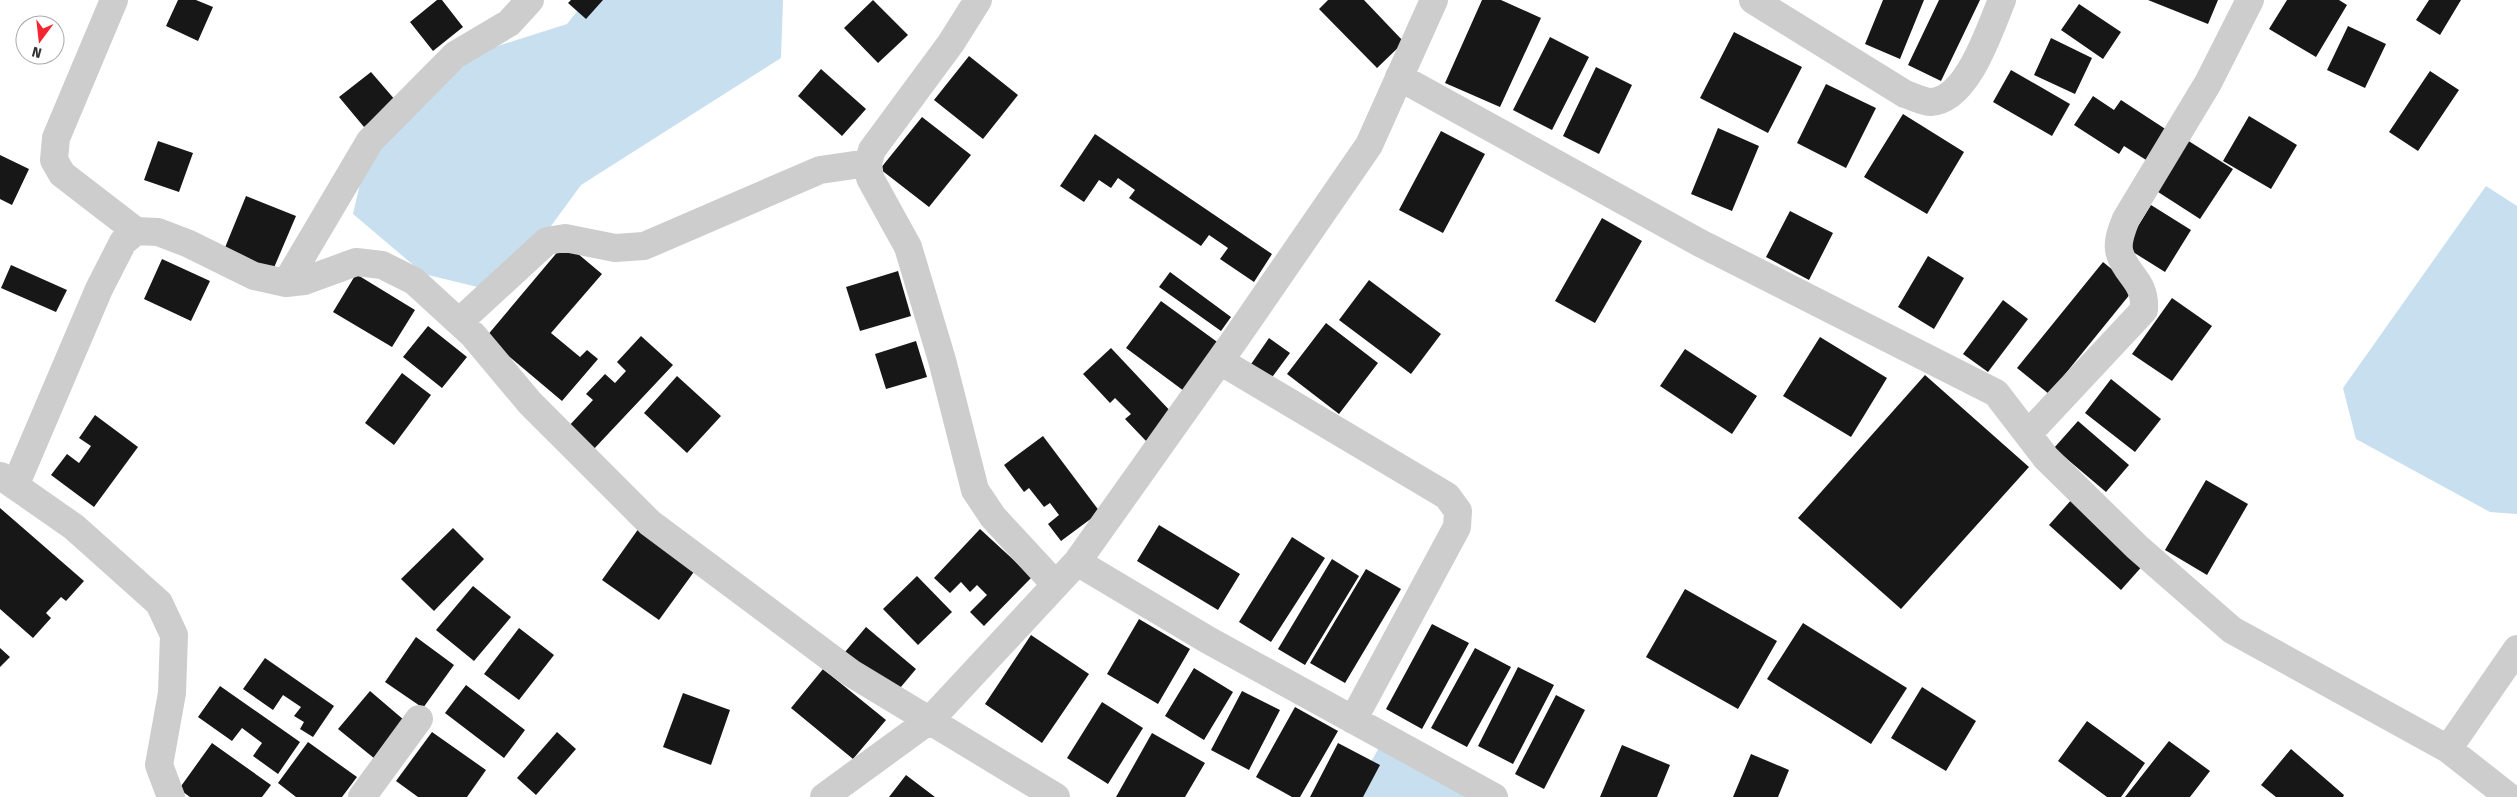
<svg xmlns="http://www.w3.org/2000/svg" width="2517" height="797" font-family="'Fira Sans',sans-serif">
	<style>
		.water { fill: #c7dfef }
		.building { fill: #171717 }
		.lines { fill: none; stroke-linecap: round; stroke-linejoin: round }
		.minor { stroke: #cdcdcd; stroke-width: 28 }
	</style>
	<rect width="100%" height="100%" fill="#fff"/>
	<path class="water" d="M586,0H783L781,58L581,185L502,293L424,274L353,214L366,158L460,58L567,24Z
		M2486,186L2517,206V514L2490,512L2356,439L2343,388Z
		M1380,746L1470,797H1351Z"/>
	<path class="building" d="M178,0H196L213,7L198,41L166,26Z
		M437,0H442L463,27L433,51L410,22Z
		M571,0H603L586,19L568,3Z
		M873,0L908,35L878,63L844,28Z
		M1328,0H1364L1404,42L1377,68L1319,9Z
		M1482,0H1501L1541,18L1500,107L1445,83Z
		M1883,0H1924L1900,59L1865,44Z
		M1939,0H1980L1941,81L1908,65Z
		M2148,0H2218L2208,24Z
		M2287,0H2339L2347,5L2316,57L2269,29Z
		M2429,0H2461L2440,35L2416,20Z
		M2079,4L2121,32L2103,59L2061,30Z
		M2348,26L2386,44L2365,88L2327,70Z
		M1734,32L1802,67L1768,133L1700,98Z
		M1550,37L1589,57L1552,130L1513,110Z
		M2051,38L2092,58L2075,94L2034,75Z
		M969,56L1018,95L983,139L934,100Z
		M1596,67L1632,85L1599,154L1563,136Z
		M821,69L866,109L842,136L798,96Z
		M2011,70L2070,104L2052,136L1993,102Z
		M2430,71L2459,90L2418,151L2389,132Z
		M371,72L396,101L364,127L339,97Z
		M1826,84L1876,108L1846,168L1797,143Z
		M2093,96L2114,110L2121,100L2173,134L2154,165L2124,146L2119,154L2074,125Z
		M1903,114L1964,152L1927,214L1864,177Z
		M2249,116L2297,145L2271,189L2223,161Z
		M922,117L971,155L929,207L880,169Z
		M1718,128L1759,146L1732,211L1691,194Z
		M1441,131L1485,154L1443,233L1399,210Z
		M1095,134L1272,254L1254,282L1220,259L1228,248L1209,235L1201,246L1129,198L1135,190L1118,178L1111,188L1099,180L1084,202L1060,186Z
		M2187,140L2233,169L2200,219L2155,190Z
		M158,141L193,153L179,192L144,180Z
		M0,155L29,169L12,205L0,199Z
		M246,196L296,216L273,270L224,250Z
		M2151,205L2191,230L2165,272L2125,247Z
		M1790,211L1833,233L1809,280L1766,257Z
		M1602,218L1642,241L1595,323L1555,301Z
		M565,243L602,274L551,333L580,357L587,350L598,359L562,401L486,337Z
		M1928,256L1964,278L1934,329L1898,307Z
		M162,259L210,281L191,321L144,299Z
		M2103,262L2135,288L2049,394L2017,368Z
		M11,265L67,290L56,312L1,288Z
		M898,271L911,316L860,331L846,287Z
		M1170,272L1231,317L1221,331L1159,287Z
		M356,274L415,310L392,347L333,312Z
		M1369,280L1441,334L1411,374L1339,320Z
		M2172,298L2212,326L2172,381L2132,354Z
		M2003,300L2028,319L1988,372L1963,354Z
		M1161,301L1220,344L1184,391L1126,348Z
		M1326,323L1378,363L1339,414L1287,374Z
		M428,326L467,357L442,388L403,357Z
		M641,336L673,365L592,451L567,428L593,400L586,394L605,374L615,383L626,371L617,362Z
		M1820,337L1887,378L1851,437L1783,396Z
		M1269,338L1290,353L1267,384L1247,370Z
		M916,341L927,377L886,389L875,354Z
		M1111,348L1174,415L1146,441L1125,419L1131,414L1115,398L1110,403L1083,374Z
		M1685,349L1757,396L1732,434L1660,386Z
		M402,373L431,395L394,445L365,423Z
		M1925,375L2029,467L1901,609L1798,518Z
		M677,376L721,416L687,453L644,413Z
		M2111,379L2161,419L2135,452L2085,413Z
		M95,415L138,447L94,507L51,475L67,454L79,463L91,446L79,438Z
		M2078,421L2129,465L2106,492L2054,448Z
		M1043,436L1100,512L1061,541L1048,524L1059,515L1050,503L1044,507L1029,488L1024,492L1004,465Z
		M2206,480L2248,504L2207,575L2165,550Z
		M2073,498L2145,563L2121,590L2049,525Z
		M0,508L84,581L66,601L61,597L46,613L51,618L33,638L0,609Z
		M1159,525L1240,574L1218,610L1137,561Z
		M453,528L484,559L434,611L401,579Z
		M639,528L696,569L659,620L602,580Z
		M980,529L1032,577L984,626L970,612L987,595L977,585L970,592L961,582L950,593L934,578Z
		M1292,537L1325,558L1271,642L1239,622Z
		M1332,559L1359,576L1305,665L1278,649Z
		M1366,569L1401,589L1345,683L1310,663Z
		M917,576L952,612L918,645L883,609Z
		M473,586L511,617L474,661L436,630Z
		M1685,589L1777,641L1738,709L1646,657Z
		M1139,619L1190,649L1158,704L1107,674Z
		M1803,623L1907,688L1871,744L1767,679Z
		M1432,624L1469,643L1422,729L1386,709Z
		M866,627L916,669L895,694L845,652Z
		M519,628L554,655L519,700L484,674Z
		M1031,635L1089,674L1042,743L985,704Z
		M416,637L454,665L423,708L385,682Z
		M0,648L10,657L0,667Z
		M1475,648L1511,667L1467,747L1431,728Z
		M265,658L334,706L313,737L300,729L304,722L294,716L301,707L283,695L273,710L243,689Z
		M1518,667L1554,685L1513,764L1478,746Z
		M1194,668L1233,692L1204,740L1165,716Z
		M823,669L886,720L853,759L791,708Z
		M466,685L525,730L504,758L445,713Z
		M220,686L300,742L278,774L253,756L262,743L242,728L232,741L198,717Z
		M1922,687L1976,721L1946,771L1891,738Z
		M370,691L411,726L380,763L338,729Z
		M1242,691L1280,710L1249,770L1211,750Z
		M683,693L730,710L711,765L663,747Z
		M1556,695L1585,710L1544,789L1515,774Z
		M1102,702L1143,728L1108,784L1067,758Z
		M1295,707L1338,731L1300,797H1292L1256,777Z
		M2087,721L2145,763L2121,797H2107L2058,761Z
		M432,732L486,770L467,797H418L396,781Z
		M557,732L576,749L536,795L517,778Z
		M1152,733L1205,763L1185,797H1116Z
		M2169,741L2210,771L2190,797H2125Z
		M308,742L357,777L342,797H296L278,783Z
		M212,743L271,785L262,797H190L179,789Z
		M1338,743L1380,765L1363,797H1310Z
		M1622,745L1670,765L1657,797H1600Z
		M2291,749L2344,795L2343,797H2276L2261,785Z
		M1751,754L1789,770L1778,797H1733Z
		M906,775L935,797H889Z"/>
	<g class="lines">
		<path class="minor" d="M114,0L56,138L54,160L62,174L136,231
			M978,0L951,43L872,150L868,163L870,178L908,247L942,360L975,490L993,517L1055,584
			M1753,0L1905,94C1912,96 1923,102 1931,102C1968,100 1990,28 2002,0
			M1399,77L1700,243L1996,393L2046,458L2137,547L2232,630L2448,749L2509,797
			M286,283L370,141L455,55L509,23L530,0
			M459,322L547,241L565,238L615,248L644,246L820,170L868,163
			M1220,361L1447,496L1458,511L1457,527L1353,720
			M2028,434L2144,310C2146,281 2127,276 2120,254C2116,243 2122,229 2126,219L2208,83L2250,0
			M1,476L74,527L159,603L174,635L172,693L159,765L171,797
			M15,486L99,289L123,242L136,231L158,232L187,243L254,276L286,283L304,281L356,262L382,265L414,281L473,335L530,403L650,523L851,673L1056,797
			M1077,562L1208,640L1494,797
			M2448,749L2517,649
			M362,797L419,719
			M824,797L931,719L1077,562L1236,338L1369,145L1434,0"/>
	</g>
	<g transform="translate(40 40) rotate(195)"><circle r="24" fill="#ffffff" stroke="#acacac"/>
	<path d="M0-4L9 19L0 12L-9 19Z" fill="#f42531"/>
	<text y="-8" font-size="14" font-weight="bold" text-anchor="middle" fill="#303030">N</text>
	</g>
</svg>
